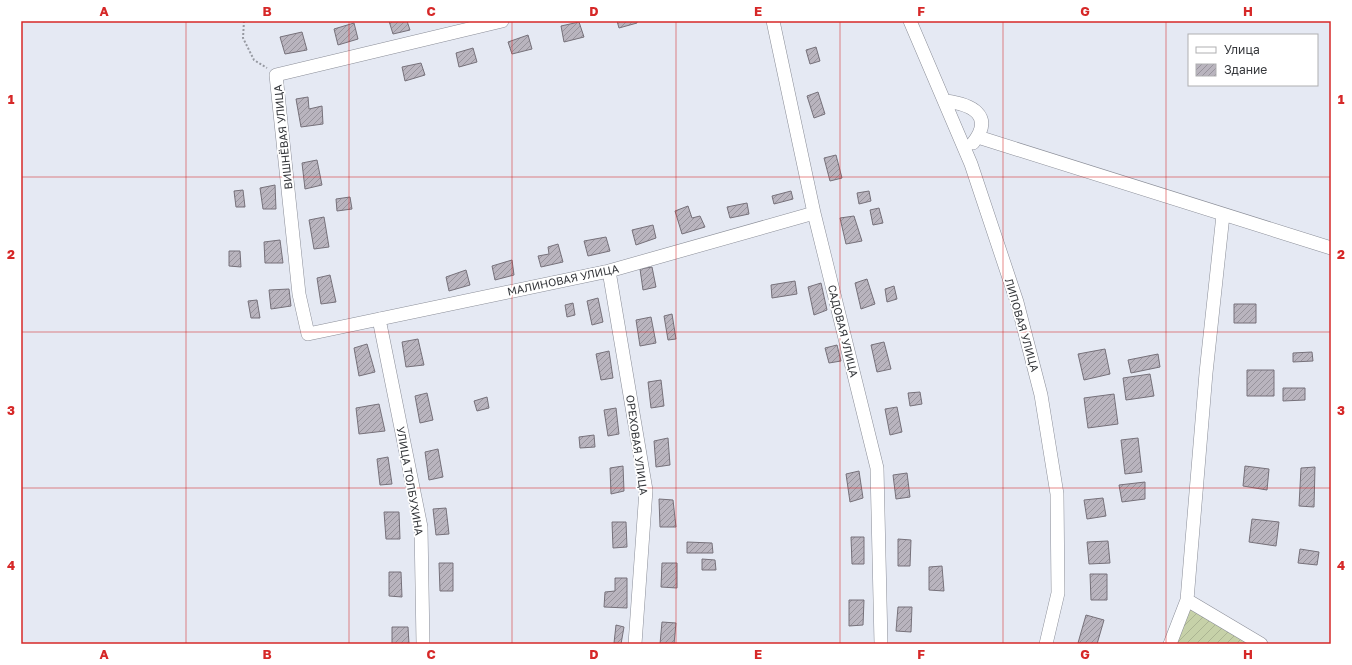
<svg xmlns="http://www.w3.org/2000/svg" width="1352" height="665" font-family="'Golos Text',sans-serif">
	<style>
		.garden { fill: url(#garden-furrows) }
		.building { fill: url(#building-hatch); stroke: #76717a }
		.lines { fill: none; stroke-linecap: round; stroke-linejoin: round }
		.street-casing { stroke: #8b8e98; stroke-width: 14 }
		.path { stroke: #9699a1; stroke-width: 2; stroke-dasharray: 2 2; stroke-linecap: butt }
		.street { stroke: #fff; stroke-width: 13 }
		.grid { fill: none; stroke: #d62828; stroke-width: 1; stroke-opacity: 0.55 }
		.labels { text-anchor: middle; stroke-width: 3.5; stroke-linejoin: round; paint-order: stroke }
		.street-label { font-size: 11px; fill: #36383c; stroke: #fff }
		.neatline { fill: none; stroke: #d62828; stroke-width: 1.5 }
		.grid-label { font-size: 13px; text-anchor: middle; font-weight: bold; fill: #d62828 }
	</style>
	<defs>
		<pattern id="garden-furrows" width="10" height="10" patternUnits="userSpaceOnUse"><rect width="10" height="10" fill="#c6d1a8"/><path d="M-1 1l2-2M0 10L10 0M9 11l2-2" fill="none" stroke="#abb492"/></pattern>
		<pattern id="building-hatch" width="6" height="6" patternUnits="userSpaceOnUse"><rect width="6" height="6" fill="#b9b4be"/><path d="M-1 1l2-2M0 6l6-6M5 7l2-2" fill="none" stroke="#97939c"/></pattern>
	</defs>
	<rect width="100%" height="100%" fill="#e5e9f3"/>
	<path class="garden" d="M1187,600L1261,644H1170Z"/>
	<path class="building" d="M389,21H407L410,30L393,34Z
		M617,21H637V23L619,28Z
		M579,22L584,37L564,42L561,26Z
		M354,23L358,39L338,45L334,29Z
		M302,32L307,50L285,54L280,37Z
		M528,35L532,49L512,54L508,42Z
		M816,47L820,61L810,64L806,50Z
		M473,48L477,62L459,67L456,53Z
		M421,63L425,75L405,81L402,67Z
		M818,92L825,114L814,118L807,96Z
		M308,97L309,109L322,106L323,124L301,127L296,99Z
		M836,155L842,178L830,181L824,158Z
		M317,160L322,185L305,189L302,163Z
		M275,185L276,209H263L260,188Z
		M243,190L245,207H236L234,191Z
		M791,191L793,199L774,204L772,196Z
		M869,191L871,201L859,204L857,193Z
		M350,197L352,209L337,211L336,199Z
		M747,203L749,214L730,218L727,207Z
		M688,206L692,218L700,216L705,227L682,234L675,211Z
		M879,208L883,223L873,225L870,210Z
		M854,216L862,241L846,244L840,218Z
		M324,217L329,247L314,249L309,220Z
		M653,225L656,238L636,245L632,230Z
		M606,237L610,251L588,256L584,241Z
		M280,240L283,263H265L264,242Z
		M558,244L563,262L541,267L538,256L549,254L548,247Z
		M229,251H240L241,267L229,266Z
		M512,260L514,275L495,280L492,266Z
		M652,267L656,287L643,290L640,269Z
		M466,270L470,285L449,291L446,277Z
		M330,275L336,302L321,304L317,278Z
		M867,279L875,304L861,309L855,283Z
		M795,281L797,294L772,298L771,285Z
		M821,283L827,310L814,315L808,287Z
		M894,286L897,299L887,302L885,289Z
		M289,289L291,306L271,309L269,290Z
		M598,298L603,322L592,325L587,301Z
		M257,300L260,318H251L248,301Z
		M573,303L575,315L567,317L565,305Z
		M1234,304H1256V323H1234Z
		M672,314L676,339L668,340L664,316Z
		M651,317L656,343L640,346L636,320Z
		M418,339L424,365L406,367L402,342Z
		M884,342L891,369L877,372L871,345Z
		M367,344L375,372L359,376L354,348Z
		M837,345L841,361L829,363L825,348Z
		M1105,349L1110,374L1084,380L1078,354Z
		M609,351L613,378L601,380L596,354Z
		M1312,352L1313,361L1293,362V353Z
		M1158,354L1160,367L1131,373L1128,360Z
		M1247,370H1274V396H1247Z
		M1150,374L1154,396L1126,400L1123,378Z
		M661,380L664,406L651,408L648,382Z
		M1283,388H1305V400L1283,401Z
		M920,392L922,404L910,406L908,393Z
		M427,393L433,420L420,423L415,396Z
		M1114,394L1118,424L1088,428L1084,398Z
		M487,397L489,408L477,411L474,401Z
		M379,404L385,431L359,434L356,408Z
		M897,407L902,432L890,435L885,409Z
		M616,408L619,434L608,436L604,410Z
		M594,435L595,447L580,448L579,437Z
		M668,438L670,465L656,467L654,441Z
		M1138,438L1142,472L1125,474L1121,440Z
		M438,449L443,477L429,480L425,452Z
		M388,457L392,484L380,485L377,459Z
		M623,466L624,491L611,494L610,468Z
		M1245,466L1269,469L1267,490L1243,486Z
		M1315,467L1314,507L1299,506L1301,468Z
		M859,471L863,498L850,502L846,474Z
		M907,473L910,497L896,499L893,475Z
		M1145,482V499L1122,502L1119,485Z
		M1103,498L1106,516L1087,519L1084,500Z
		M659,499L673,500L676,527H660Z
		M446,508L449,534L436,535L433,509Z
		M384,512H399L400,539H386Z
		M1252,519L1279,522L1276,546L1249,542Z
		M612,522H626L627,547L613,548Z
		M851,537H864V564H852Z
		M898,539L911,540L910,566H898Z
		M1108,541L1110,563L1089,564L1087,542Z
		M687,542L712,543L713,553H687Z
		M1300,549L1319,552L1317,565L1298,563Z
		M702,559L715,560L716,570H702Z
		M439,563H453V591H440Z
		M662,563H677V588L661,587Z
		M942,566L944,591L929,590V567Z
		M389,572H401L402,597L389,596Z
		M1090,574H1107V600H1091Z
		M615,578H627V608L604,607L605,592L615,591Z
		M849,600H864L863,625L849,626Z
		M898,607H912L911,632L896,631Z
		M1086,615L1104,620L1097,644L1078,643Z
		M662,622L676,623L674,644H660Z
		M616,625L624,627L621,644L614,643Z
		M392,627H408L409,644H392Z"/>
	<g class="lines">
		<g class="street-casing">
			<path id="street" d="M502,21L276,75L299,294L308,334L609,271L814,213
				M773,21L814,213L877,468L881,644
				M910,21L971,164L1017,302L1041,395L1057,494L1058,593L1046,644
				M945,101C971,104 995,115 973,143
				M978,137L1331,248
				M609,271L646,490L635,644
				M379,319L421,527L423,644
				M1187,600L1261,644
				M1170,644L1187,600L1206,373L1223,215"/>
		</g>
		<path class="path" d="M244,21L243,38L254,60L267,68"/>
		<use href="#street" class="street"/>
	</g>
	<path class="grid" d="M186,21V644M349,21V644M512,21V644M676,21V644M840,21V644M1003,21V644M1166,21V644M21,177H1331M21,332H1331M21,488H1331"/>
	<g class="labels">
		<g class="street-label">
			<text transform="translate(283 137) rotate(-96)" y="4">ВИШНЁВАЯ УЛИЦА</text>
			<text transform="translate(563 280) rotate(-12)" y="4">МАЛИНОВАЯ УЛИЦА</text>
			<text transform="translate(1022 325) rotate(74)" y="4">ЛИПОВАЯ УЛИЦА</text>
			<text transform="translate(843 331) rotate(76)" y="4">САДОВАЯ УЛИЦА</text>
			<text transform="translate(637 445) rotate(82)" y="4">ОРЕХОВАЯ УЛИЦА</text>
			<text transform="translate(410 481) rotate(80)" y="4">УЛИЦА ТОЛБУХИНА</text>
		</g>
	</g>
	<rect width="1352" height="665" fill="none" stroke="#ffffff" stroke-width="44"/>
	<rect x="1188" y="34" width="130" height="52" fill="#ffffff" stroke="#afafb1"/>
	<rect x="1196" y="47" width="20" height="6" fill="#ffffff" stroke="#afafb1"/>
	<text x="1224" y="54" font-size="12" fill="#36383c">Улица</text>
	<rect x="1196" y="64" width="20" height="12" fill="url(#building-hatch)" stroke="#afafb1"/>
	<text x="1224" y="74" font-size="12" fill="#36383c">Здание</text>
	<rect x="22" y="22" width="1308" height="621" class="neatline"/>
	<g class="grid-label">
		<text x="104" y="16">A</text>
		<text x="267" y="16">B</text>
		<text x="431" y="16">C</text>
		<text x="594" y="16">D</text>
		<text x="758" y="16">E</text>
		<text x="921" y="16">F</text>
		<text x="1085" y="16">G</text>
		<text x="1248" y="16">H</text>
		<text x="11" y="104">1</text>
		<text x="1341" y="104">1</text>
		<text x="11" y="259">2</text>
		<text x="1341" y="259">2</text>
		<text x="11" y="415">3</text>
		<text x="1341" y="415">3</text>
		<text x="11" y="570">4</text>
		<text x="1341" y="570">4</text>
		<text x="104" y="659">A</text>
		<text x="267" y="659">B</text>
		<text x="431" y="659">C</text>
		<text x="594" y="659">D</text>
		<text x="758" y="659">E</text>
		<text x="921" y="659">F</text>
		<text x="1085" y="659">G</text>
		<text x="1248" y="659">H</text>
	</g>
</svg>
